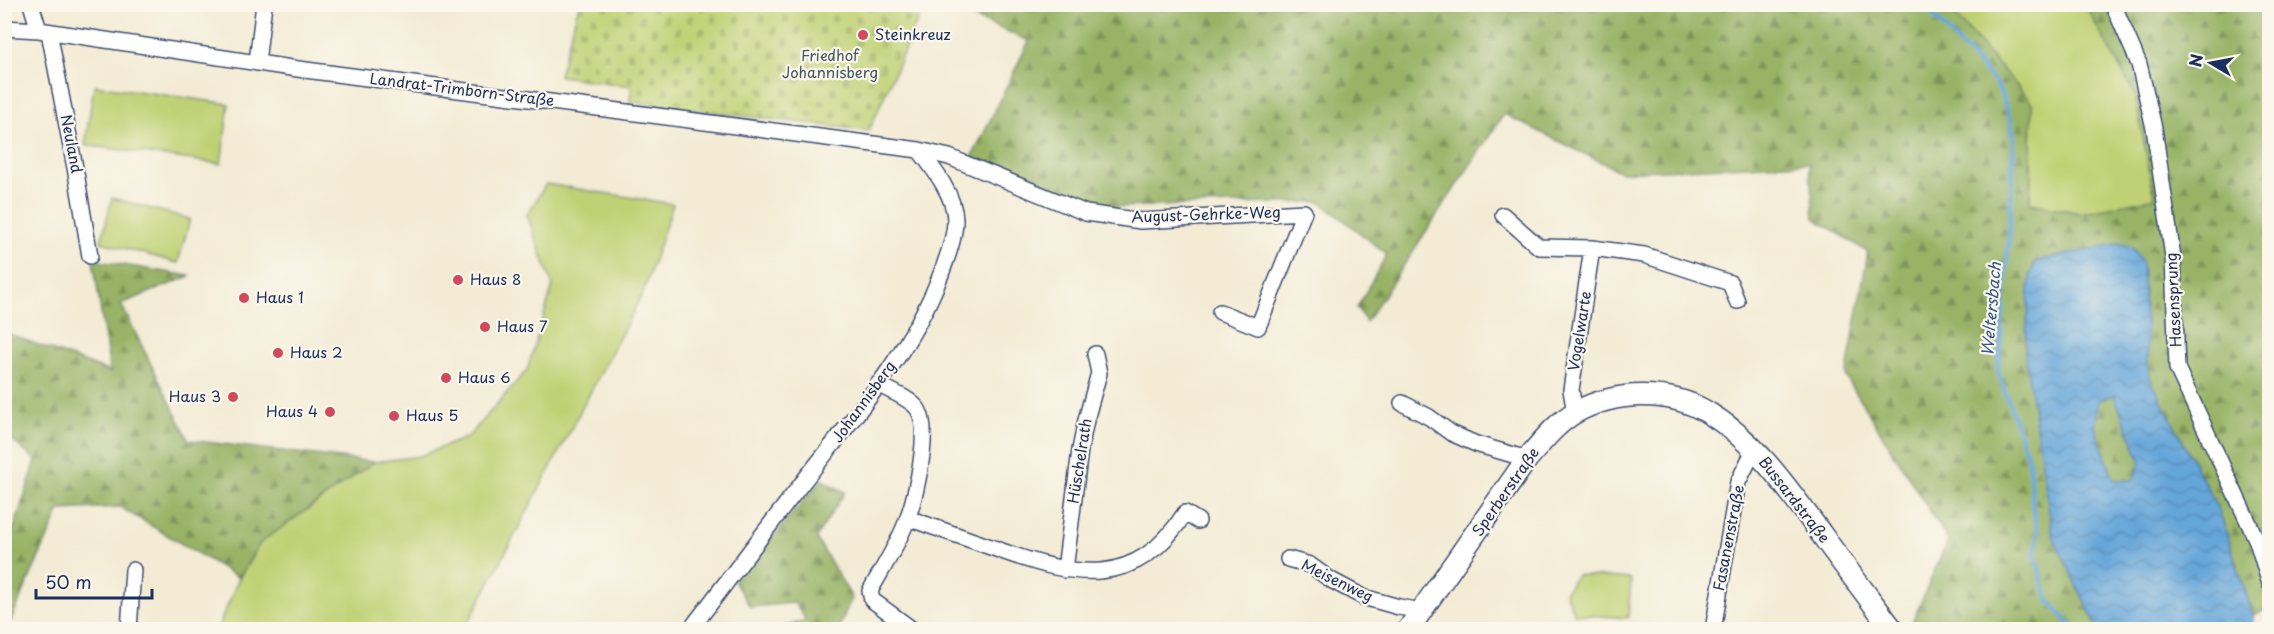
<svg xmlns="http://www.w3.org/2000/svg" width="2274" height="634" font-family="'Playpen Sans',sans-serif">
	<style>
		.green { fill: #c0d174; stroke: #6e8069; stroke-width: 1.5 }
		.forest { fill: url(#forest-firs); stroke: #5a7162; stroke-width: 1.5 }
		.cemetery { fill: url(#cemetery-stones); stroke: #6e8069; stroke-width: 1.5 }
		.water { fill: url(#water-waves); stroke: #406a9c; stroke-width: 1.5; fill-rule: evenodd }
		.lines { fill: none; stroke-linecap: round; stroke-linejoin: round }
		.stream { stroke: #65a6d9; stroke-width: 4.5 }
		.street-casing { stroke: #3b4b70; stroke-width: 18 }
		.secondary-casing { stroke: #3b4b70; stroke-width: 24 }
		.street { stroke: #fff; stroke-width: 15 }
		.secondary { stroke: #fff; stroke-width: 21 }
		.poi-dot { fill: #d1495b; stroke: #fbf7ec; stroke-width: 2 }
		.labels { text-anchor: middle; stroke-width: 4.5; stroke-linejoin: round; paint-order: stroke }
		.poi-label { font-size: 15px; fill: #1b2f5e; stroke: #fbf7ec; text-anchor: start }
		.park-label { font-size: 15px; fill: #445864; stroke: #fbf7ec }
		.street-label { font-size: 15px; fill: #1b2f5e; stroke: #fbf7ec }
		.water-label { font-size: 16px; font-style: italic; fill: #355989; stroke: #fbf7ec }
	</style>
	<defs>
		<pattern id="forest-firs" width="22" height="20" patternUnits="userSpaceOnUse" patternTransform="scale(1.5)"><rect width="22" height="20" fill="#98b366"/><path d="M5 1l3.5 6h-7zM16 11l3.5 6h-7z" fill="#7b9257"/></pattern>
		<pattern id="cemetery-stones" width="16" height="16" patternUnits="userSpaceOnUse" patternTransform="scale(1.5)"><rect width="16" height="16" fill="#c0d174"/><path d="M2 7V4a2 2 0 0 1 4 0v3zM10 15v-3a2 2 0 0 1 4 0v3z" fill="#a4b467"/></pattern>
		<pattern id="water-waves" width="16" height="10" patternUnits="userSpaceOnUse" patternTransform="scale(1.5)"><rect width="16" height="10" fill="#65a6d9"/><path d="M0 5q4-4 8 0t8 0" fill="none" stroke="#5288b3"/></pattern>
	</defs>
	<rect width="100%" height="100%" fill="#fbf7ec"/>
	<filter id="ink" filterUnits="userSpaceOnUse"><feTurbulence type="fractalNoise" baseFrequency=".0167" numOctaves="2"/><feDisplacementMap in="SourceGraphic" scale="12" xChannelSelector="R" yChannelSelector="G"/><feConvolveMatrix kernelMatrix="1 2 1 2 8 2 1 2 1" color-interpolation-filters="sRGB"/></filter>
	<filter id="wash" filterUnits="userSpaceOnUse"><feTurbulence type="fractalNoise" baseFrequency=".008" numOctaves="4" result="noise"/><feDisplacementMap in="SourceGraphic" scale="24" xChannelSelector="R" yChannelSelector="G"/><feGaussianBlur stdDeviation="1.35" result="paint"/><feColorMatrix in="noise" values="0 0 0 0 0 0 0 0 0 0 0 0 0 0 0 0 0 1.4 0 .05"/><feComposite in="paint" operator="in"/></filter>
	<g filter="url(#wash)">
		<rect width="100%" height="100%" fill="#f3ebd4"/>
		<path class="green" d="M1946,5H2085L2135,95L2155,199L2080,213L2030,203L2032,103Z
			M94,85L229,104L221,164L85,145Z
			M546,184L673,204L643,293L465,629L217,630L239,578L260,543L374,462L420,456L468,437L527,370L553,286L527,215Z
			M112,198L190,219L178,263L101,242Z
			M1577,575L1631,579L1628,618L1574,614L1565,592Z"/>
		<path class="forest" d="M946,5H1946L2032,103L2030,203L2080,213L2155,198L2135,95L2085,5H2269V609L2253,615L2220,513L2149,376L2142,262L2036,261L2030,275L2025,354L2053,536L2098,629H1909L1948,540L1846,377L1868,252L1814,218L1809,163L1621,172L1504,114L1366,322L1357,308L1387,254L1320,202L1113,207L972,157L1029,41Z
			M93,260L190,276L121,304L189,440L374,462L260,543L239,578L120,507L60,510L7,629H5V555L36,461L5,434L4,332L110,372Z
			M2114,395L2141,462L2134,480H2114L2095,427L2099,400Z
			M822,480L845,492L816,538L852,598L838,629H778L806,620L794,603L750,607L734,581Z"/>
		<path class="cemetery" d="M579,5V4L924,5L869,131L630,102L631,86L559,76Z"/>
		<path class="water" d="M2120,243L2132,247L2142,262L2149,376L2220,513L2253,615L2256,629H2098L2053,536L2025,354L2030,275L2036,261ZM2114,395L2141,462L2133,480H2114L2095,427L2099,400Z"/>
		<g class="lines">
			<path class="stream" d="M1922,4L1997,84L2010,117L2014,139L2009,238L1998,371L2029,461L2033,510L2038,533L2035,555L2048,600L2075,630"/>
		</g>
	</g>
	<g filter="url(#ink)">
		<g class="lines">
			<g class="street-casing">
				<path id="street" d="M31,4L39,30
					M2113,4L2139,64L2154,128L2173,257L2177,368L2257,541L2270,584
					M4,28L39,30L298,69L919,150L949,157L1086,213L1141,221L1304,212L1258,327L1220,312
					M49,32L76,173L90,256
					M257,62L264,4
					M1503,215L1539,247L1592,248
					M878,384C890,391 909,398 917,408C932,427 916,494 908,517C901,540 882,569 870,591L872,600L913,630
					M1402,403L1429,417L1451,433L1476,444L1527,459
					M1575,413L1571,390L1592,248L1644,255L1730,283L1737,301
					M908,518C938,529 969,539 999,550C1074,577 1136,591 1185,513L1198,521
					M1288,559L1310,565L1331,580L1363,597L1399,607L1422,611
					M1065,570L1080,450L1086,420L1099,373L1095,354
					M129,630L133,570
					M690,630C728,580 765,531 803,482C854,417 911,352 941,274C947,258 954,240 955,222C956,197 934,169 919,150
					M1713,630L1738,482L1754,450"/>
			</g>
			<g class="secondary-casing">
				<path id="secondary" d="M1408,630L1527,459C1541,443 1556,423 1576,412C1615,391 1668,389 1707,412C1756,441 1789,490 1822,535C1845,567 1869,598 1893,630"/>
			</g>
			<use href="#street" class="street"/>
			<use href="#secondary" class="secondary"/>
		</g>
	</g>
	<g class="poi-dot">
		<circle cx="863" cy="35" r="6"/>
		<circle cx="458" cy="280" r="6"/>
		<circle cx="244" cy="298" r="6"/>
		<circle cx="485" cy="327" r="6"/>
		<circle cx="278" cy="353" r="6"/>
		<circle cx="446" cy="378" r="6"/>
		<circle cx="233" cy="397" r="6"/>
		<circle cx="330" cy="412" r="6"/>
		<circle cx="394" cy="416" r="6"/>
	</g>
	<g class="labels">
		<g class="poi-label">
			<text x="875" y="40">Steinkreuz</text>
			<text x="470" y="285">Haus 8</text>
			<text x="256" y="303">Haus 1</text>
			<text x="497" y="332">Haus 7</text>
			<text x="290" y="358">Haus 2</text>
			<text x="458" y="383">Haus 6</text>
			<text x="221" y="402" text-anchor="end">Haus 3</text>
			<text x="318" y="417" text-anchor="end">Haus 4</text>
			<text x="406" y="421">Haus 5</text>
		</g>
		<g class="park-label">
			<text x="830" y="61">Friedhof<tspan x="830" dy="17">Johannisberg</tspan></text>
		</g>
		<g class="street-label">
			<text transform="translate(462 90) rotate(7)" y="5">Landrat-Trimborn-Straße</text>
			<text transform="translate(71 144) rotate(79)" y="5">Neuland</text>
			<text transform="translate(1206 215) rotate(-2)" y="5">August-Gehrke-Weg</text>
			<text transform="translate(2174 300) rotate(-93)" y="5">Hasensprung</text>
			<text transform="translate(1580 331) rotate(-81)" y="5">Vogelwarte</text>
			<text transform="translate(864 402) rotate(-54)" y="5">Johannisberg</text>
			<text transform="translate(1080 461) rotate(-81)" y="5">Hüschelrath</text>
			<text transform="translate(1506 492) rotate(-55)" y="5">Sperberstraße</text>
			<text transform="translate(1794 500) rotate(52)" y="5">Bussardstraße</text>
			<text transform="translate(1729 538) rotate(-79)" y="5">Fasanenstraße</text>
			<text transform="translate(1337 581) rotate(26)" y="5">Meisenweg</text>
		</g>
		<g class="water-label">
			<text transform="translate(1991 309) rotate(-85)" y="6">Weltersbach</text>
		</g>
	</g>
	<rect width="2274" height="634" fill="none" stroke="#fbf7ec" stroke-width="24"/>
	<g transform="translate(2211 63) rotate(280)" stroke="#fbf7ec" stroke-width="4.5" paint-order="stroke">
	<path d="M0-4.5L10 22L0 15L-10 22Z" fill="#1b2f5e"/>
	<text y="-9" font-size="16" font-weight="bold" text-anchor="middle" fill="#1b2f5e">N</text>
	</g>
	<path d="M36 589v9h116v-9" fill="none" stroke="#1b2f5e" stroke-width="3"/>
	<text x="45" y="589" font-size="18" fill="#1b2f5e" stroke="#fbf7ec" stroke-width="4.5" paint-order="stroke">50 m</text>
</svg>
